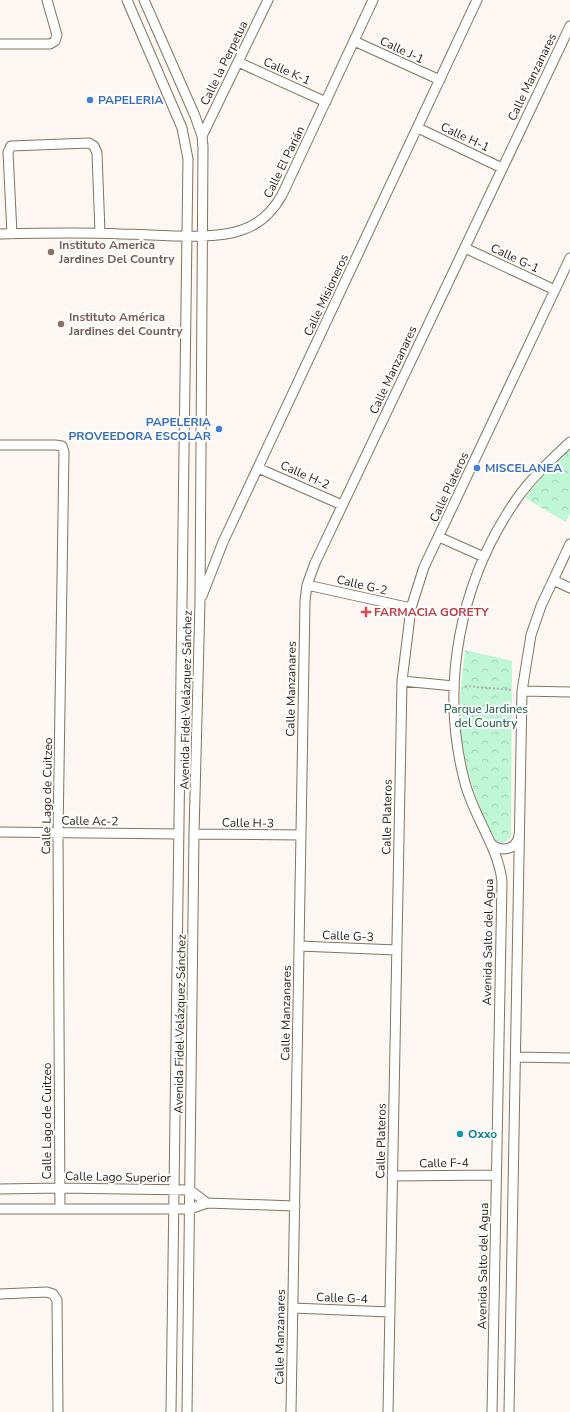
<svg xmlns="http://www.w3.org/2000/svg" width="570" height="1412" font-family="'Nunito Sans',sans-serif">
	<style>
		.park { fill: url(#park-crowns) }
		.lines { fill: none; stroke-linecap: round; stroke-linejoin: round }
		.street-casing { stroke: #85735d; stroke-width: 11 }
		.path { stroke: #b6b0aa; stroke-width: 2; stroke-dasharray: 2 2; stroke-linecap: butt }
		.street { stroke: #fff; stroke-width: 9 }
		.shop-dot { fill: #3f7fe0; stroke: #fff; stroke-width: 1.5 }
		.education-dot { fill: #8d6e63; stroke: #fff; stroke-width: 1.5 }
		.health-dot { fill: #e0444e; stroke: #fff; stroke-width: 1.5 }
		.culture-dot { fill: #0f9aa8; stroke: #fff; stroke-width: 1.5 }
		.labels { text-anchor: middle; stroke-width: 4; stroke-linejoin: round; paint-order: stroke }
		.street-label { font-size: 12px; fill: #221b12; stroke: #fff }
		.shop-label { font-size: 12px; font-weight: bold; fill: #366cbe; stroke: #fff; text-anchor: start }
		.education-label { font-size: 12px; font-weight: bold; fill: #785e54; stroke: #fff; text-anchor: start }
		.health-label { font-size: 12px; font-weight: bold; fill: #be3a42; stroke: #fff; text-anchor: start }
		.park-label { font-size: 12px; fill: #0d5436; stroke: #fff }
		.culture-label { font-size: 12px; font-weight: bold; fill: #0d838f; stroke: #fff; text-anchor: start }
	</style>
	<defs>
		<pattern id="park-crowns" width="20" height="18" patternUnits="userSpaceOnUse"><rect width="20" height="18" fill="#bef6d6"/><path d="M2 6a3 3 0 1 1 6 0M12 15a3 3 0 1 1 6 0" fill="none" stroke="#a3d2b7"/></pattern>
	</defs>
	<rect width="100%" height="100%" fill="#fcf7f2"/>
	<path class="park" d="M570,449V513L566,522L525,498L552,464Z
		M465,650L512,661L511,837L503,843L494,840C476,802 461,760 460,717C459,695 463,672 465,650Z"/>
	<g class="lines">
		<g class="street-casing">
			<path id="street" d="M127,0L182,128L188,159L171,1412
				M144,0L195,116L202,136L203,147L200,601L194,834L187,1412
				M354,41L440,80
				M0,44H50L55,41L57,35L47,0
				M238,62L326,102
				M418,128L502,168
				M202,136L268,0
				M0,234C40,233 81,232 121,234C154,234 212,241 242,230C260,224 273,211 282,195L373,0
				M12,234L8,152L11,146L89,143L94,146L97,153L100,233
				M465,248L555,290
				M0,445H55L62,446L64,452L58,833L60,1209
				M258,468L342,505
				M439,537L484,557
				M553,580L570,588
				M307,585L411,608
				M202,596L223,542L477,0
				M402,681L454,686
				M522,691L570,692
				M0,832L179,834
				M194,834L301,835
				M490,843C501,853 517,850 519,835
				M299,946L397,950
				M516,1057L570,1058
				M392,1176L496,1175
				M0,1189L60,1188L190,1190L207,1203
				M0,1209H190L207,1203L295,1206
				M0,1294L47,1292L53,1294L57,1300L58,1412
				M293,1308L390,1312
				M291,1412L305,601L307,585L315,563L570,26
				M388,1412L402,681L411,608L424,567L570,258
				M492,1412L502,881C498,847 474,817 465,783C439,686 460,581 516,500C531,478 551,460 570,442
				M509,1412L522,691L531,635L541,606L570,544"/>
		</g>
		<path class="path" d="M465,686L513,690"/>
		<use href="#street" class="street"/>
	</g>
	<g class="shop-dot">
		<circle cx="90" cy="100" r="4"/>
		<circle cx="219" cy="429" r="4"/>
		<circle cx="477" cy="468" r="4"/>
	</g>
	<g class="education-dot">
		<circle cx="51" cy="252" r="4"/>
		<circle cx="61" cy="324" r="4"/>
	</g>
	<path class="health-dot" d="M364 606h4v4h4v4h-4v4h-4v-4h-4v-4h4z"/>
	<circle class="culture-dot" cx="460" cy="1134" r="4"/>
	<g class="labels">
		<g class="street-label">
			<text transform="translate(402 50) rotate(25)" y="4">Calle J-1</text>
			<text transform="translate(224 63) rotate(-64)" y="4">Calle la Perpetua</text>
			<text transform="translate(287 71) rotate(24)" y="4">Calle K-1</text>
			<text transform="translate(532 77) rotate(-64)" y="4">Calle Manzanares</text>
			<text transform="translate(465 137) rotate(25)" y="4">Calle H-1</text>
			<text transform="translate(284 162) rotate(-64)" y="4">Calle El Parián</text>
			<text transform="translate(515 258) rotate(25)" y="4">Calle G-1</text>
			<text transform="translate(326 295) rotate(-65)" y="4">Calle Misioneros</text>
			<text transform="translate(393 370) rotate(-65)" y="4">Calle Manzanares</text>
			<text transform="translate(305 475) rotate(24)" y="4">Calle H-2</text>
			<text transform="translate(449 487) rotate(-65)" y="4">Calle Plateros</text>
			<text transform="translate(362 585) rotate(13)" y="4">Calle G-2</text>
			<text transform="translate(291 689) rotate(-89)" y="4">Calle Manzanares</text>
			<text transform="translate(186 700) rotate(-89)" y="4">Avenida Fidel Velázquez Sánchez</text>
			<text transform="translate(47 796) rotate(-89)" y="4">Calle Lago de Cuitzeo</text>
			<text transform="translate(387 817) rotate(-89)" y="4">Calle Plateros</text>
			<text transform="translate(90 821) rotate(1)" y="4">Calle Ac-2</text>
			<text transform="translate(248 823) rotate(1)" y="4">Calle H-3</text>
			<text transform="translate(348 936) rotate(2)" y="4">Calle G-3</text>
			<text transform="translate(488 942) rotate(-89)" y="4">Avenida Salto del Agua</text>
			<text transform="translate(286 1013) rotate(-89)" y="4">Calle Manzanares</text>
			<text transform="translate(180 1024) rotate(-89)" y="4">Avenida Fidel Velázquez Sánchez</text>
			<text transform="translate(47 1121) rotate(-90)" y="4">Calle Lago de Cuitzeo</text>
			<text transform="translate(381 1141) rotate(-89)" y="4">Calle Plateros</text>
			<text transform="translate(444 1163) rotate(-1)" y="4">Calle F-4</text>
			<text transform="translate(118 1177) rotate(1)" y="4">Calle Lago Superior</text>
			<text transform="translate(483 1266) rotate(-89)" y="4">Avenida Salto del Agua</text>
			<text transform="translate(342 1298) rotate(2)" y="4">Calle G-4</text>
			<text transform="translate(280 1337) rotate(-89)" y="4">Calle Manzanares</text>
		</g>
		<g class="shop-label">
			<text x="98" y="104">PAPELERIA</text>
			<text x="211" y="426" text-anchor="end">PAPELERIA<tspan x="211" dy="14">PROVEEDORA ESCOLAR</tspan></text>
			<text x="485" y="472">MISCELANEA</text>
		</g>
		<g class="education-label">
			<text x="59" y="249">Instituto America<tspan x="59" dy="14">Jardines Del Country</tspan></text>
			<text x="69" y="321">Instituto América<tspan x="69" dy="14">Jardines del Country</tspan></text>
		</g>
		<g class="health-label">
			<text x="374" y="616">FARMACIA GORETY</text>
		</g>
		<g class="park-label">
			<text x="486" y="713">Parque Jardines<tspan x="486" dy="14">del Country</tspan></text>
		</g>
		<g class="culture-label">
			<text x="468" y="1138">Oxxo</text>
		</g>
	</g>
</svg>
